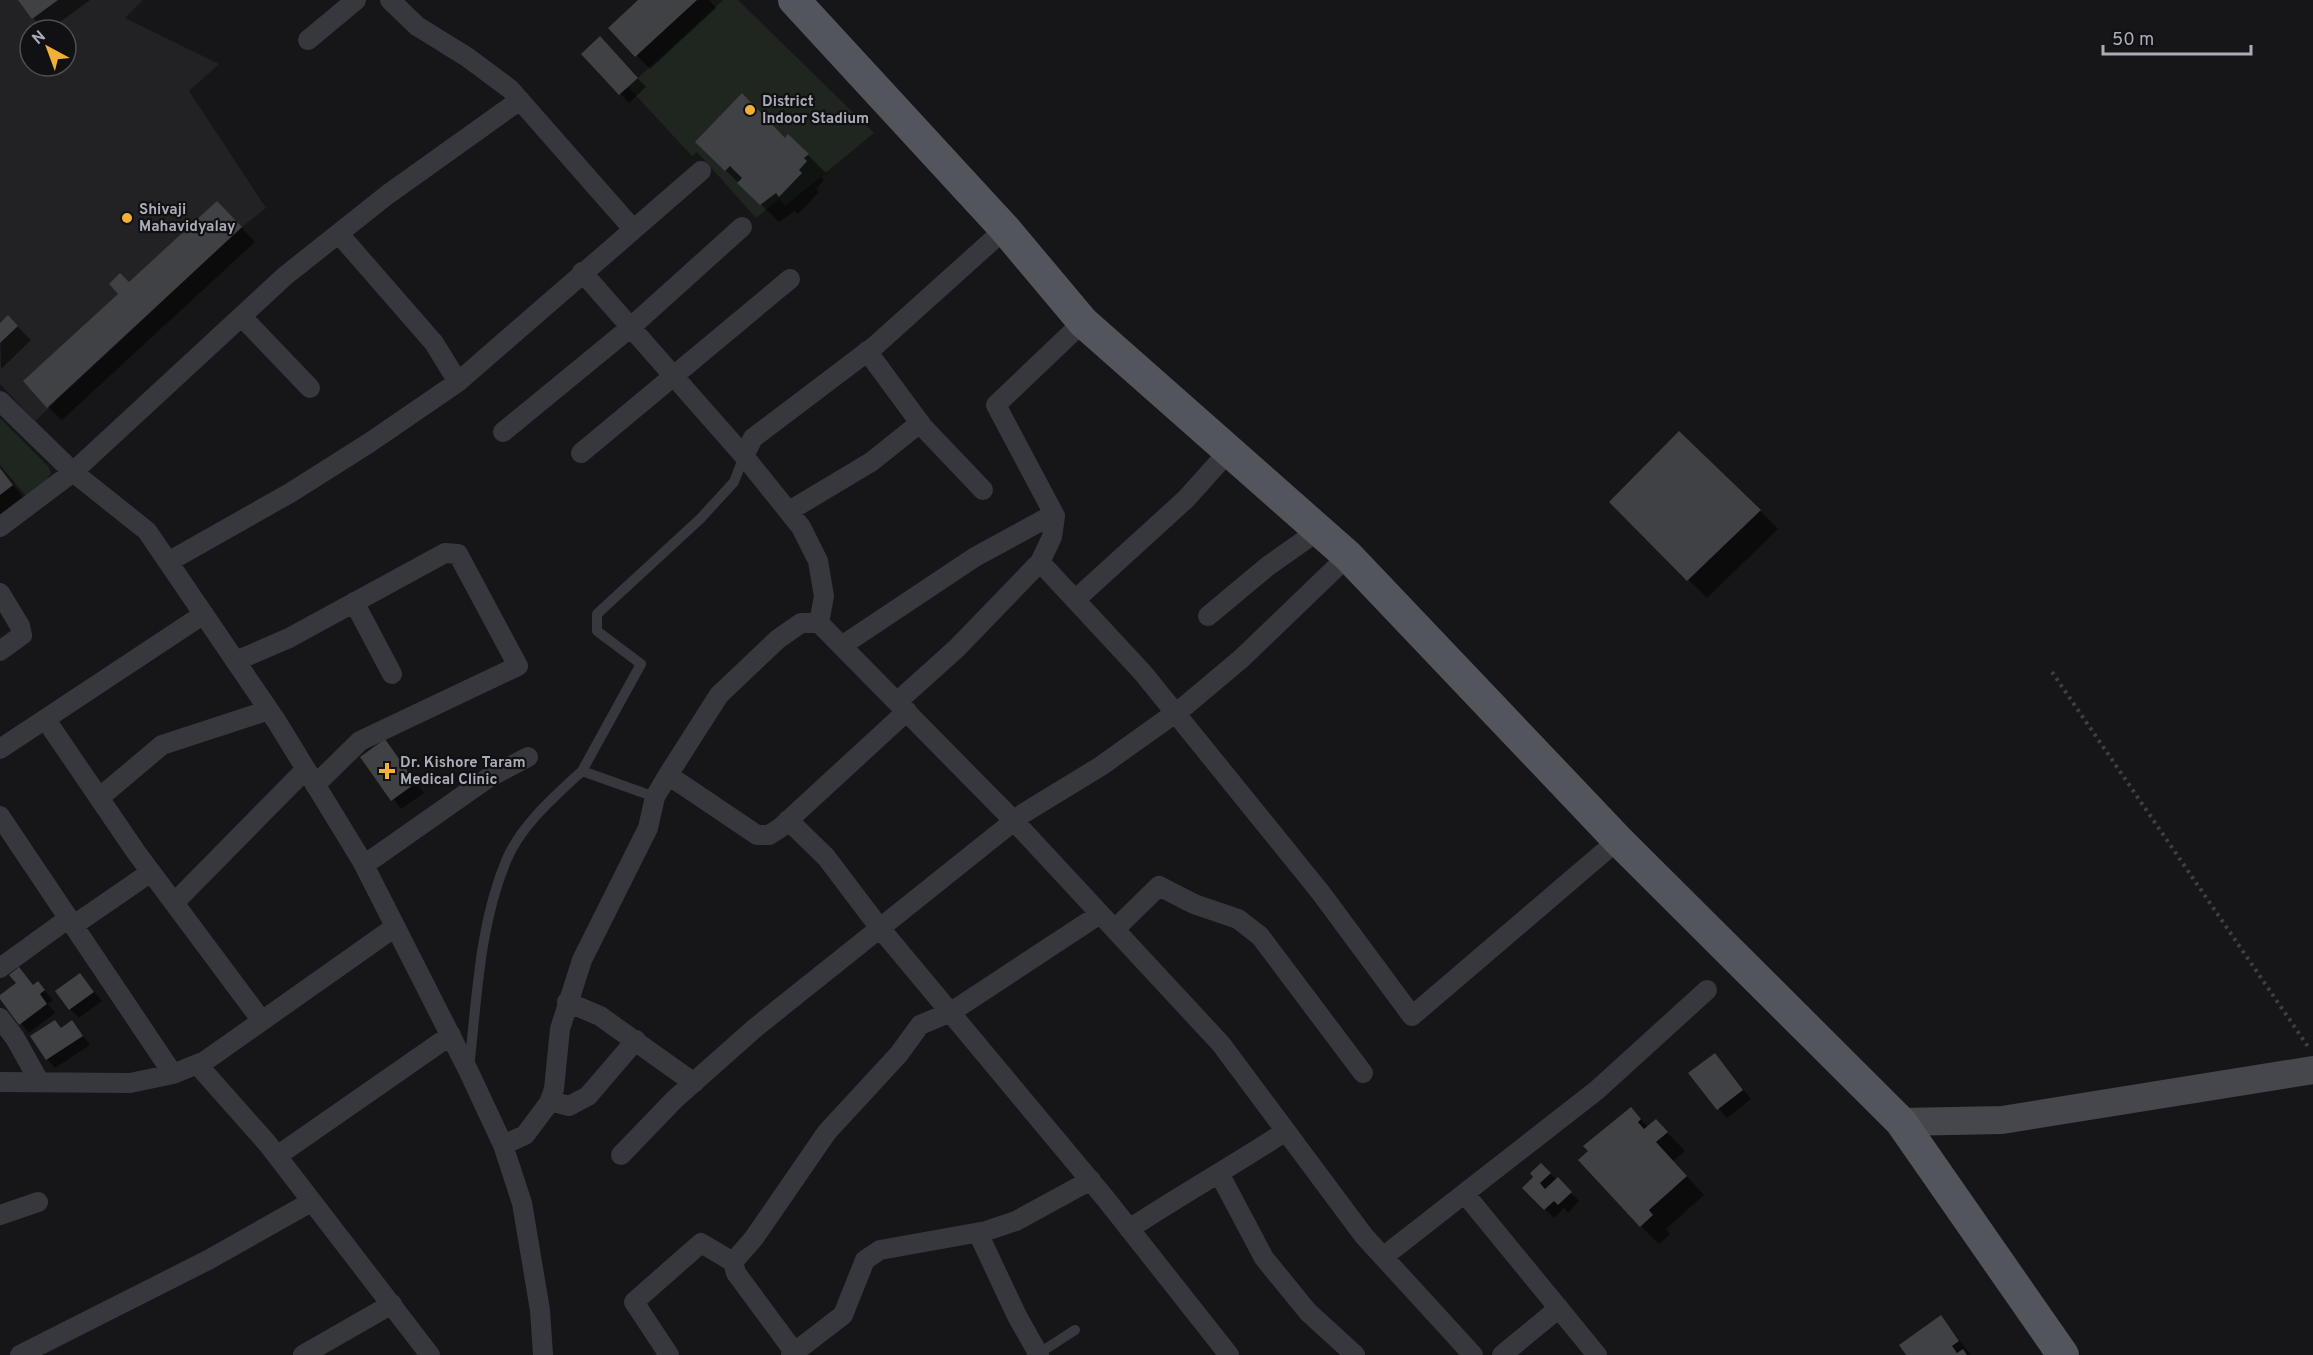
<svg xmlns="http://www.w3.org/2000/svg" width="2313" height="1355" font-family="Overpass,sans-serif">
	<style>
		.built { fill: #222225; fill-rule: evenodd }
		.green { fill: #1e261f }
		.shadow { fill: #0007 }
		.building { fill: #404145 }
		.lines { fill: none; stroke-linecap: round; stroke-linejoin: round }
		.path { stroke: #3d3f44; stroke-width: 4; stroke-dasharray: 3 4.5; stroke-linecap: butt }
		.service { stroke: #37383d; stroke-width: 10 }
		.minor { stroke: #37383d; stroke-width: 20 }
		.secondary { stroke: #45474d; stroke-width: 28 }
		.primary { stroke: #53555c; stroke-width: 32 }
		.poi-dot { fill: #f2b134; stroke: #111113; stroke-width: 2 }
		.labels { text-anchor: middle; stroke-width: 4.5; stroke-linejoin: round; paint-order: stroke }
		.poi-label { font-size: 15px; font-weight: bold; fill: #a8adb8; stroke: #111113; text-anchor: start }
	</style>
	<rect width="100%" height="100%" fill="#161618"/>
	<path class="built" d="M0,0H143L125,18L219,64L189,91L266,208L242,227L35,421L0,384ZM30,30H66V66H30Z"/>
	<path class="green" d="M723,0H738L874,133L785,206L779,199L756,218L697,152L692,156L628,87Z
		M0,418L48,466L51,473L47,479L26,496L0,465Z"/>
	<path class="shadow" d="M20,0H90L49,30H45L33,18Z
		M640,0H709L716,8L650,69L610,28Z
		M608,47L646,87L629,103L583,54Z
		M785,139L808,155L826,173L821,177L824,180L816,189L819,192L798,214L795,211L779,222L715,160Z
		M231,216L255,242L62,420L48,407L120,294L129,284Z
		M8,317L31,340L1,369L0,325Z
		M0,467L25,500L0,519Z
		M1611,502L1760,511L1778,529L1707,598Z
		M385,741L424,793L401,809L362,757Z
		M19,969L34,986L38,983L53,1000L48,1004L55,1013L29,1033L0,997L18,984Z
		M80,975L102,1001L79,1018L70,1009Z
		M55,1021L62,1029L72,1022L90,1045L55,1068L47,1059Z
		M1715,1055L1751,1099L1727,1118L1691,1074Z
		M1631,1109L1649,1128L1656,1121L1685,1151L1673,1161L1704,1195L1666,1229L1670,1234L1659,1244L1641,1226Z
		M1541,1165L1579,1201L1568,1213L1564,1208L1554,1218L1524,1188L1536,1177Z
		M1941,1317L1971,1355H1907Z"/>
	<path class="building" d="M18,0H58L32,19Z
		M638,0H697L635,57L608,28Z
		M600,36L638,78L619,95L581,54Z
		M742,93L785,138L788,134L809,154L804,158L807,161L799,170L802,173L779,197L776,193L760,205L737,183L742,178L730,166L725,171L695,142Z
		M217,201L242,227L47,408L23,381L118,294L109,284L120,273L129,282Z
		M8,315L18,326L0,343V323Z
		M1679,431L1761,510L1687,581L1609,502Z
		M0,468L13,485L0,495Z
		M385,739L416,783L391,801L360,757Z
		M19,967L33,985L38,981L45,990L40,994L47,1004L19,1025L0,999V995L16,983L9,975Z
		M80,973L94,992L69,1010L55,991Z
		M55,1020L61,1028L72,1020L83,1036L46,1060L30,1036Z
		M1715,1053L1743,1090L1717,1110L1688,1073Z
		M1631,1107L1641,1119L1638,1122L1644,1129L1656,1119L1668,1132L1656,1142L1687,1176L1649,1210L1653,1215L1640,1227L1578,1160L1588,1151L1583,1146Z
		M1541,1163L1551,1173L1540,1183L1545,1189L1558,1177L1572,1192L1558,1205L1554,1201L1544,1210L1522,1188L1533,1177L1530,1173Z
		M1941,1315L1959,1341L1952,1346L1957,1353L1963,1349L1967,1355H1906L1899,1345Z"/>
	<g class="lines">
		<path class="path" d="M2052,672L2309,1048"/>
		<path class="service" d="M655,797L582,771L641,664L597,631V614L700,519L734,482L744,456
			M469,1068C477,999 479,926 506,861C521,825 554,797 582,771
			M1038,1354L1075,1330"/>
		<path class="minor" d="M390,0L417,26L467,57L510,89L633,229
			M308,40L356,0
			M339,234L434,343L458,382
			M582,272L744,456L801,527L818,561L824,596L819,623
			M242,317L310,388
			M867,351L923,427L983,490
			M0,401L73,472L147,531L277,722L362,861L468,1070L503,1145L522,1203L540,1310L543,1355
			M503,432L631,327L742,227
			M581,453L790,279
			M744,456L753,438L876,345L1005,229
			M789,511L871,462L920,423
			M0,527L73,472L285,276L387,195L520,100
			M168,562L290,493L369,443L458,382L701,171
			M1040,562L1143,673L1321,893L1412,1016L1618,840
			M0,593L20,626L22,635L0,651
			M1075,600L1186,499L1229,451
			M354,602L392,674
			M1208,616L1268,566L1319,530
			M843,645L975,557L1054,514
			M236,661L289,638L445,553L458,554L518,666L360,741L315,785
			M897,702L957,648L1040,562L1052,537L1055,516L996,405L1083,322
			M46,720L136,852L262,1021
			M0,749L204,614
			M668,775L757,835H769L780,828L907,711
			M99,798L162,745L269,710
			M0,816L173,1074
			M788,820L826,857L879,927L1105,1198L1229,1355
			M364,865L488,778L528,757
			M174,903L306,769
			M74,925L151,872
			M1115,929L1159,886L1194,904L1238,919L1260,936L1363,1073
			M0,968L69,918
			M567,1002L600,1016L694,1083
			M0,1018L15,1038L39,1081
			M197,1064L267,1143L430,1355
			M0,1082L130,1083L173,1074L205,1061L395,927
			M550,1101L569,1106L588,1096L636,1040
			M503,1145L525,1135L549,1103L554,1089L560,1029L582,960L648,828L655,797L668,775L719,695L778,639L801,623H819L1014,821L1221,1044L1364,1236L1473,1355
			M621,1155L675,1099L755,1028L1024,813L1101,766L1185,706L1242,658L1348,556
			M277,1156L451,1035
			M1220,1175L1264,1258L1308,1312L1355,1355
			M1465,1194L1597,1355
			M0,1215L38,1202
			M1129,1229C1181,1195 1234,1165 1286,1131
			M978,1233L1017,1316L1039,1355
			M1383,1257L1597,1090L1707,990
			M795,1353L736,1273L733,1262L754,1238L827,1132L899,1054L920,1025L951,1012L1100,914
			M20,1355L208,1260L311,1202
			M303,1355L392,1304
			M669,1355L634,1302L701,1243L733,1262
			M791,1355L843,1315L865,1260L880,1250L986,1231L1016,1221L1091,1180
			M1502,1355L1559,1308"/>
		<path class="secondary" d="M1901,1122L2002,1120L2313,1070"/>
		<path class="primary" d="M794,0L1005,229L1083,322L1348,556L1618,840L1901,1122L2063,1355"/>
	</g>
	<g class="poi-dot">
		<circle cx="750" cy="110" r="6"/>
		<circle cx="127" cy="218" r="6"/>
		<path d="M384 762h6v6h6v6h-6v6h-6v-6h-6v-6h6z"/>
	</g>
	<g class="labels">
		<g class="poi-label">
			<text x="762" y="106">District<tspan x="762" dy="17">Indoor Stadium</tspan></text>
			<text x="139" y="214">Shivaji<tspan x="139" dy="17">Mahavidyalay</tspan></text>
			<text x="400" y="767">Dr. Kishore Taram<tspan x="400" dy="17">Medical Clinic</tspan></text>
		</g>
	</g>
	<g transform="translate(48 48) rotate(319)"><circle r="28" fill="#111113" stroke="#4d4f55" stroke-width="1.5"/>
	<path d="M0-4.5L10 22L0 15L-10 22Z" fill="#f2b134"/>
	<text y="-9" font-size="16" font-weight="bold" text-anchor="middle" fill="#a8adb8">N</text>
	</g>
	<path d="M2103 45v9h148v-9" fill="none" stroke="#a8adb8" stroke-width="3"/>
	<text x="2112" y="45" font-size="18" fill="#a8adb8" stroke="#111113" stroke-width="4.5" paint-order="stroke">50 m</text>
</svg>
